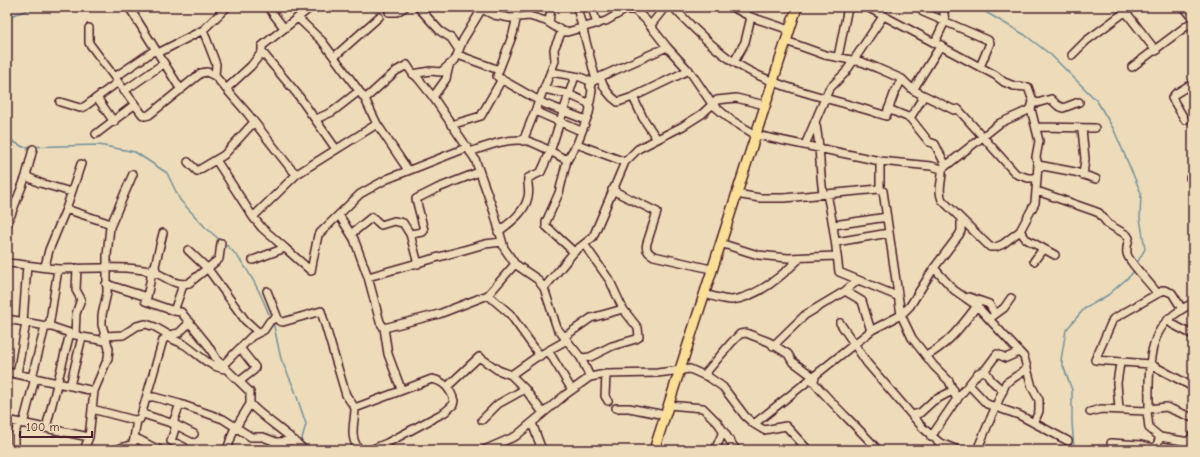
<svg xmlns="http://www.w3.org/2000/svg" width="1200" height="457" font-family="'Comic Neue',sans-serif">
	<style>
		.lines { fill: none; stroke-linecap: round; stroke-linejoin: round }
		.stream { stroke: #72919b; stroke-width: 1.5 }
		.minor-casing { stroke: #4a1f2b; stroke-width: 10 }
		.major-casing { stroke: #4a1f2b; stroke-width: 12 }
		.minor { stroke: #eedbb9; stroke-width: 7 }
		.major { stroke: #fadf96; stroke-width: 9 }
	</style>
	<rect width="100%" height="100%" fill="#eedbb9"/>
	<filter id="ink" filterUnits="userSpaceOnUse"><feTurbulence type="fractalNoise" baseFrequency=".025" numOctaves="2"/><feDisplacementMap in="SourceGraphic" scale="8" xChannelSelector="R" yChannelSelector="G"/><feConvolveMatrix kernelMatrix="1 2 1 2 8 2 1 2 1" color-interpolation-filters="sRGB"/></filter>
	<g filter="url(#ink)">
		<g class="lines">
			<path class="stream" d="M977,7L1025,35L1051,55L1097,101L1114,130L1141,193L1140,218L1145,249L1136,265
				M7,17L37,7
				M7,138L23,147L99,145L135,152L167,173L180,200L205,227L221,241
				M224,243C246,261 260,291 270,317
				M273,322L281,359L294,388L306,424L301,442
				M1074,450L1072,422V390L1061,360L1066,330L1084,309L1108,295L1131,275L1134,270"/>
			<g class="minor-casing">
				<path id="minor" d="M129,7L181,90
					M268,7L284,28
					M418,7L440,31L451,38L459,50
					M577,7L596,80
					M673,7C691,26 710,45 731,60C774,90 837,99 886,116L894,94L902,79
					M732,7L751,17L790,30
					M867,7L995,75L1004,82L1014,86L1028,87L1033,101L1031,109L1039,141L1036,157L1038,165L1037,178
					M1122,7L1156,51
					M1184,7L1193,18
					M482,9L494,15L510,18L529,16L546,21L562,31L567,32L606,21L625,10H634L645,19L667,47L691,73L712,104L731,120L756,135L880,161L931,166L942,169
					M593,11L597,24
					M389,12H397L405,7
					M923,12L988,40L990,43L980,67
					M298,18L322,41L334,57L365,99L377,124L408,170
					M549,23L551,7
					M650,26L665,7
					M89,28V43L142,114L145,116L149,115L201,73L207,72L215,76L248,114L291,169L297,174
					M203,30L216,64L215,76
					M786,41L825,55L862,62L877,68L902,79L913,90L954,110L958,109L1016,174L1028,178H1037L1035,203L1020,231L1003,244L996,247H990L942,200C937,189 943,180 942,169
					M935,42L945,21L943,7
					M262,52L298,95L336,149
					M158,53L203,30L227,7
					M458,55L499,70L497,76L499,78L545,104L586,120
					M1072,55L1086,41L1125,12
					M334,57L379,17
					M838,57L847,12L850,7
					M734,62L745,42L751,17
					M1132,67L1193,21
					M499,70L513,34L517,16
					M551,72L580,77L592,82
					M413,74L430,71L441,72L455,60L463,40L483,7
					M115,77L155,50
					M600,77C603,87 609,96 618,102L633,97L689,70
					M226,89L251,66L262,52V46L311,7
					M544,89L568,94L588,103
					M124,91L163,64
					M433,97L446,79L449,66
					M633,97L643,118L657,139
					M98,99L114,122
					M365,99L396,71L407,65L413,74L417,77L433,97L475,159L494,212L504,248L515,264L537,279L544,288L557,328L581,358L590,377
					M1033,101L1037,103L1051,99L1057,105L1063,108L1079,102
					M60,102L80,108L84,107L118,82
					M888,109L910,118L929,142L935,144L946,166
					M535,111L581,131
					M910,118L922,99L921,94L913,90L941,45
					M316,119L332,112L359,91
					M1185,120L1172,98L1175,94L1193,83
					M815,121C821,145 819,169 823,193
					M451,125L481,116L502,79
					M1036,127L1095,128
					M1082,129L1085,159L1083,175
					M96,134L134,105
					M523,141L555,61L554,49L562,31
					M577,144L625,162
					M805,145L829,89L845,73L884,15
					M470,152C487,146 509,137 528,141C541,145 555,154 567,160
					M216,160L253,217L262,228L285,248
					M188,162L197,171L224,155L254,122
					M1038,165L1075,172L1096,179
					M942,169L1000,123L1031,109
					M26,176L40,183L71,192
					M1190,178L1193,174
					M612,190L657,212L647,243C645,249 648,253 654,256L711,269
					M880,190V161
					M1037,191L1094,211L1099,213L1108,224L1127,235L1129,238C1128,242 1126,248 1127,253C1127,260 1151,284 1157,293
					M736,194L760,198H784L879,189L883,191L901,315L912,338L934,366L949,381L957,400
					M827,194C833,221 836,245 839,272L897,296
					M66,209L111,224
					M339,215L354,239L368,277L380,322L384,328L388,354L401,389
					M253,217L297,174L377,124
					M7,225L26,176L33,149
					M834,225L887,217
					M1020,231L1026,239L1055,255
					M498,232C510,223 525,212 528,197C530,190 527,184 528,178L541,172L550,152L575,76
					M351,234L372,217L381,225L394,221L403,223L410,234L418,264
					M410,234L423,232L424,230L416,199L438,188L479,172
					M836,242L889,233
					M720,243L758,255L788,258L836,256
					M188,250L208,269L245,320L258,332
					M574,252L546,226V222L559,193L567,160L577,144L589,113L590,108L588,103L590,102L592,90L590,86L592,82L600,77L667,47
					M253,260L285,248L311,271L318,235L360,194L387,179L466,148
					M1034,261L1043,249
					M7,263C24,264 42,268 59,269C88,269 120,265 149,271C164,273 172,287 189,283L219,259L221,243
					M45,266L49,250L66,209L81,164
					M934,268L954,290L977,306L1024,357L1032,387L1039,400V411L1034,423
					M157,274L155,266L163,233
					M368,277L485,244L502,242
					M106,284L147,297L145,301L174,311L181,312L207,344L217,360L250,392V404L233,432L227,450
					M544,288L574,252L593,237L625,162L638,149L683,126L702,114L717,100L736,98L765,105
					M267,291L279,321L283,322L321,311L346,395L355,408
					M845,291L862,301L871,331
					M704,294C713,296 723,300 732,300C758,297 782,276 800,258
					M488,295L510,314L540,356
					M147,297L151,277L150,271L152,268
					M969,297L989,304L995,314
					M1182,309L1172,293L1164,290L1113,319L1095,360L1150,364L1193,387
					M174,311L183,285
					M993,316L1004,308L1011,298
					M1169,318L1172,324L1193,335
					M7,319L52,327L82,337L106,341
					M23,322L27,265
					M840,323L867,363L923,428L940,443L958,450
					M49,327L58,269
					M384,328L439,314L488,295L515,264
					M75,335L76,314L81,299L76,290L77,268
					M105,336L123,335L137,326L146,324L155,327L169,335
					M167,337C173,339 179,342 185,345C198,354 210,368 226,369
					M564,337L591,318L623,309
					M773,346L805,315L845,291L858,280
					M240,348L255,367L254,370L240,381
					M549,352L572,390
					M926,356C950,343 960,327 977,306
					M581,358L590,357L612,346L636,339L639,337L638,328L623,309L610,281L584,244
					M223,365L252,336L264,330L270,321L277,317
					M985,370L991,380L1003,391
					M7,372L94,391
					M17,374L26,323
					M606,374L605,396L608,401
					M511,375L535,358L567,340
					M704,375L731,343L740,334L746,333L769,342L788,354L792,361L815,378
					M32,377L45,327
					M812,380C832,405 857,426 878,450
					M969,385L987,404L1019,415L1068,441
					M70,386L82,337
					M447,387L479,357L498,370L511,375L525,389L543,413
					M147,397H154L180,404L223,419L251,437H263L276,442L295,441
					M180,404L174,420L175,429L171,441L184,447L186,450
					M250,404C267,421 288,433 304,450
					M668,405L703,408L718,423L736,450
					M616,408H629L665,415
					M92,409L134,420L140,419L163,340L169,335L179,333L190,322
					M1119,409L1117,383L1120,363
					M1149,409C1149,380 1146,338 1170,318C1177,312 1185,307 1193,303
					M1147,411L1149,428L1160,437L1155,450
					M1090,412L1101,409L1147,411L1149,409L1166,407L1193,418
					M143,414L174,424L194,434
					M912,415L920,413L933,401L954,390
					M7,420L89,437
					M482,420L498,404L525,389
					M532,423L542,450
					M23,424L35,378
					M754,424L872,330L901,315L910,306L934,268L959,235L961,231V220
					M46,428L70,333
					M931,437L954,403L978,373L985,370L997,354L1006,358L1019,352
					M1160,437L1189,442
					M135,438C144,441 151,447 160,450
					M1111,443L1141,445L1162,450
					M14,450V437L18,423
					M84,450L89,437L94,391L108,358L109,349L102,325V315L107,293V255L110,227L133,174
					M115,450L133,444L137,420
					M360,450C348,438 355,422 355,408L432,379C443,381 451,389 454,401L453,405L445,412L387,443L370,450
					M484,450L516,436L565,395L590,377L606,374L657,373L690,369L710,378L723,387L745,416L754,424L764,430L786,426L808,450
					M715,450L723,432
					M977,450L1006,383L1027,369
					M1183,450L1193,435"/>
			</g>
			<g class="major-casing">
				<path id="major" d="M654,450L797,7"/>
			</g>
			<use href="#minor" class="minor"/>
			<use href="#major" class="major"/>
		</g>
	</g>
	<rect width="1200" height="457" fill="none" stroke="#eedbb9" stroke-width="24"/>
	<rect x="12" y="12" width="1176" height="433" fill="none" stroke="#4a1f2b" stroke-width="1.5" filter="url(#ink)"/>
	<path d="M20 431v6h72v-6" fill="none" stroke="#4a1f2b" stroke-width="2"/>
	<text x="26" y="431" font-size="12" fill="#4a1f2b" stroke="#eedbb9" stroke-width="3" paint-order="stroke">100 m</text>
</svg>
